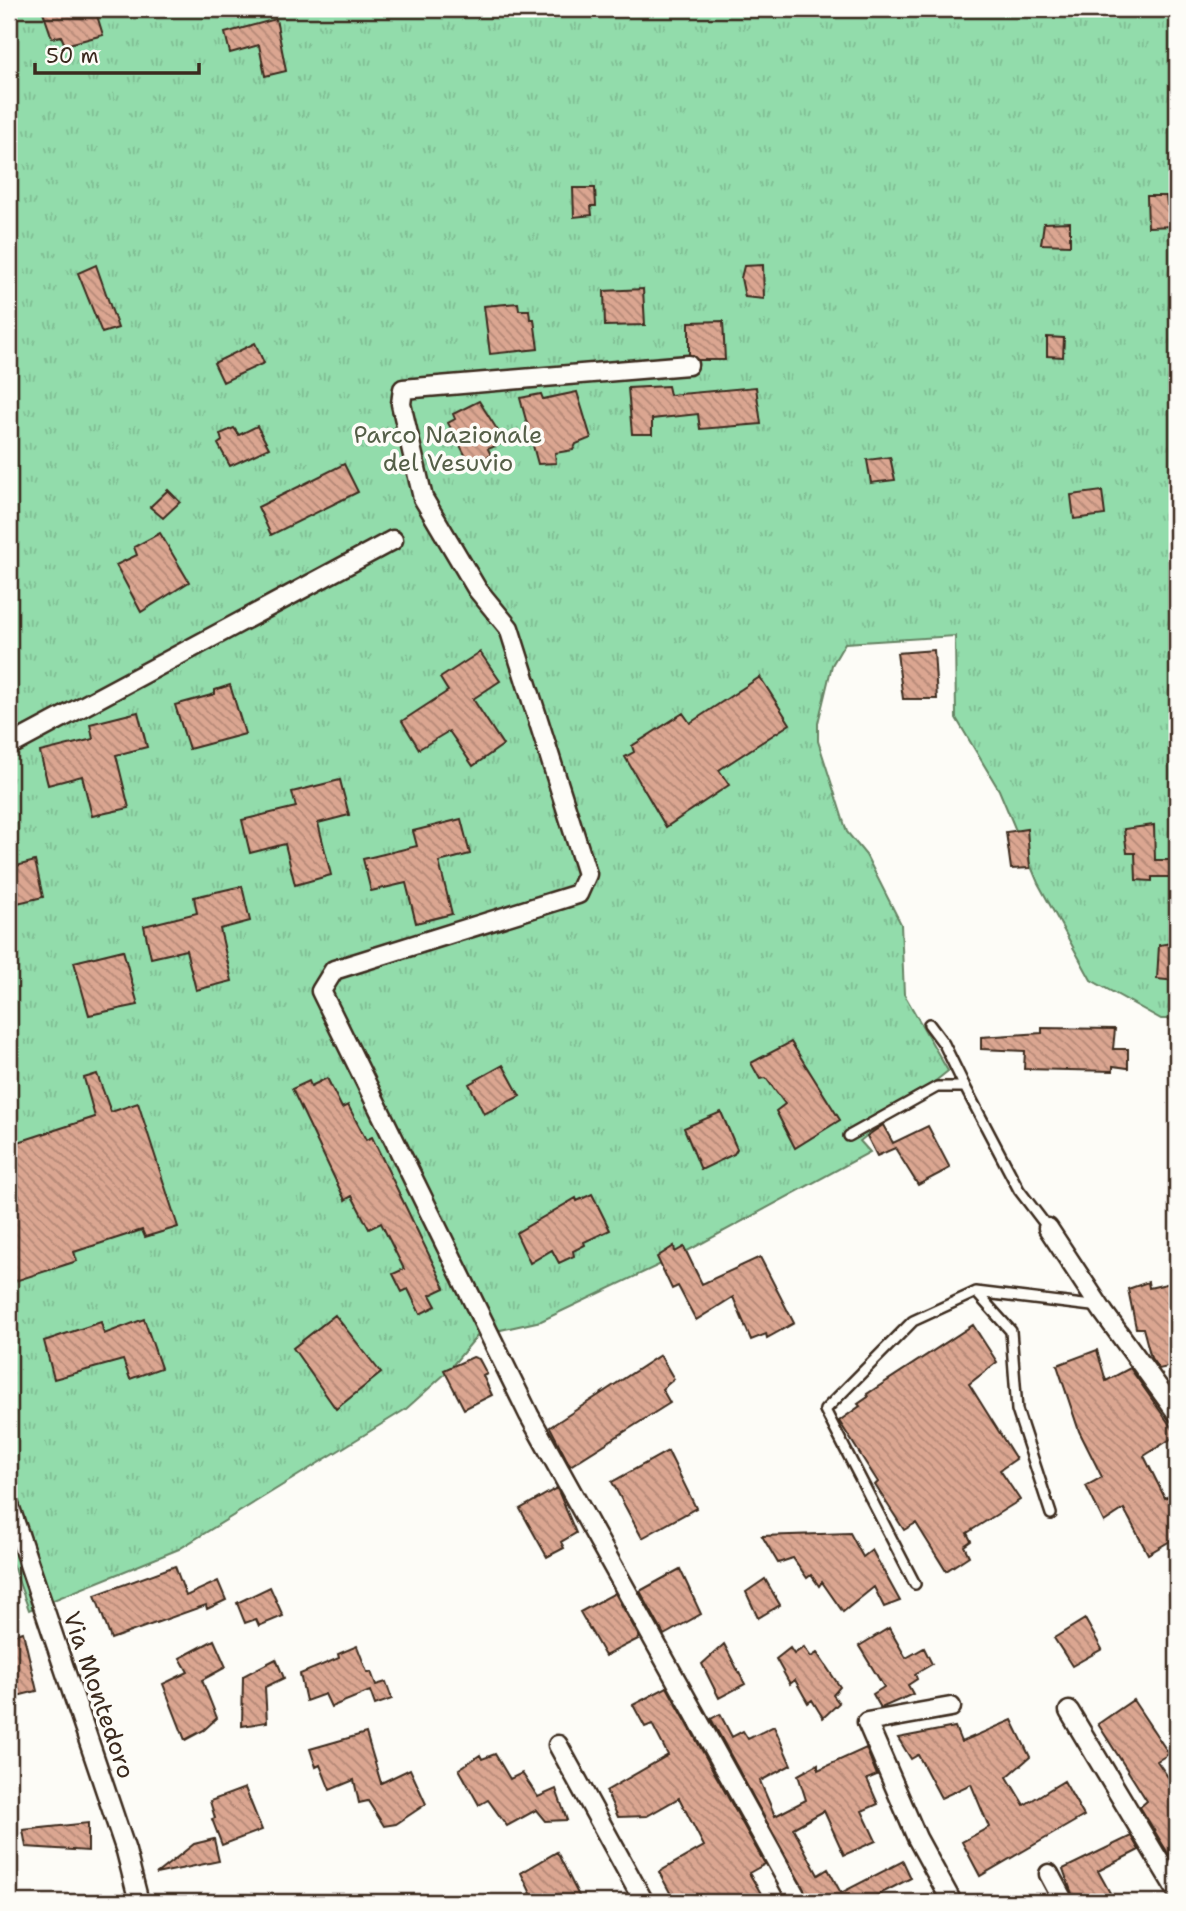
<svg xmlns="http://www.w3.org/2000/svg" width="1186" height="1911" font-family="'Shantell Sans',sans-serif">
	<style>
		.park { fill: url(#park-tufts); stroke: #668364; stroke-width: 2 }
		.building { fill: url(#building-back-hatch); stroke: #3b2a1e; stroke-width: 2 }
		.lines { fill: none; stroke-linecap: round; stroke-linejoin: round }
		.service-casing { stroke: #3b2a1e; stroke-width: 14 }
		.minor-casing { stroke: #3b2a1e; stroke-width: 23 }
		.service { stroke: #fdfcf7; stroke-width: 9 }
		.minor { stroke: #fdfcf7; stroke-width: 18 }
		.labels { text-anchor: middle; stroke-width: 7; stroke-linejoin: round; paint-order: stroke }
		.park-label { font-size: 24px; fill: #555f48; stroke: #fdfcf7 }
		.street-label { font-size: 24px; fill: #3b2a1e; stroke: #fdfcf7 }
	</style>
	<defs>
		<pattern id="park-tufts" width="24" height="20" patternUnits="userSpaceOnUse" patternTransform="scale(1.75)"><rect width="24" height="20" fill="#92dcab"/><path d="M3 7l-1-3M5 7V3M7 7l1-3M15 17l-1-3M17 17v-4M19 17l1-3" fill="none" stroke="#7fbd93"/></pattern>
		<pattern id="building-back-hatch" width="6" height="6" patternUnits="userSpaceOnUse" patternTransform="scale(1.75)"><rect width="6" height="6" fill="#dba691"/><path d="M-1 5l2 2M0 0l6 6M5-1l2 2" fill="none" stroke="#b38776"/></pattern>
	</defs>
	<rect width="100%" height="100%" fill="#fdfcf7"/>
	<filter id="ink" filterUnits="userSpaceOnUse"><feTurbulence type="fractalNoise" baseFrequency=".0143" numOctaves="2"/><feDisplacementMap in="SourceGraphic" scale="14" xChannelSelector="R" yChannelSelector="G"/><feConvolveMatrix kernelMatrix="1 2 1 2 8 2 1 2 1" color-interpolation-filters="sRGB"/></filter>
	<g filter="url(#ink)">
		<path class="park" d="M9,9H1177V1019H1161L1091,980L1038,883L999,790L956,718L955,636L845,643L832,665L818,723V741L847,832L866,855L901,924L904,994L948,1071L860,1141L870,1152L680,1255L541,1321L478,1335L446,1373L406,1409L179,1549L29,1610L9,1555Z"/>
		<path class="building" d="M42,9H95L103,35L65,45L61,36L52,38Z
			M276,19L286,71L265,76L259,45L230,53L225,33Z
			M573,188H595L596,206H591L592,215L574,217Z
			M1147,196H1166L1167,205H1174L1176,226L1148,227Z
			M1070,222V245L1041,244L1044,223Z
			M96,265L118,328L102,333L78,273Z
			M763,265L764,299L745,297L741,278L744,266Z
			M643,289L645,325L605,326L604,291Z
			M518,303L519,310H529L530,319H534L538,349L490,354L484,306Z
			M723,321L725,360H698L689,354V322Z
			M1047,337L1064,338L1063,357L1047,356Z
			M255,343L264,363L223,382L214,363Z
			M668,386L670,395L756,387L761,424L700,429L698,414L652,419V434H632L628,388Z
			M577,392L591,438L576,444L573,450L555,453L556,463L538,464L520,398L541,394L543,399Z
			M479,401L505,442L488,449L491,455L471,466L448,423L455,419L453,414Z
			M257,426L269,448L230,466L218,444L222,441L220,434L234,428L239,435Z
			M890,457L895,480L871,483L867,460Z
			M344,464L358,492L271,535L258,507Z
			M168,490L180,502L163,518L150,507Z
			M1102,491L1105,515L1074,519L1071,495Z
			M160,533L189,582L141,612L116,565L137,555L134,547Z
			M934,650L937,699H903L897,653Z
			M480,652L500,681L473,699L503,745L473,766L449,731L419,749L402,721L448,691L440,678Z
			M760,677L790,724L719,770L729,785L666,827L625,757L634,752L632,746L683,713L690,723Z
			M230,685L245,734L189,749L175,705L215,694V690Z
			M138,712L147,747L116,755L129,808L92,816L82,776L48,785L40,752L93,739L90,724Z
			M340,780L349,815L318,823L331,875L295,885L285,844L250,853L242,820L296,807L292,792Z
			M461,819L470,854L439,862L452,914L416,923L406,883L371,891L363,859L417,846L413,831Z
			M1154,825L1155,860H1175L1174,877H1152V881L1136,880L1135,853H1127L1124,829Z
			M1027,829L1030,868L1011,869L1006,832Z
			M35,861L43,897L9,905V868Z
			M242,886L250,921L220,929L232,981L196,990L186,950L151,958L144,926L197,913L194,897Z
			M1177,942V981L1157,979L1159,945Z
			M123,950L138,1005L89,1015L74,962Z
			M1042,1028L1115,1029L1113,1049H1128V1068L1113,1066V1071L1024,1069L1025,1051L981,1049V1037L1042,1033Z
			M791,1042L840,1120L795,1148L776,1111L785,1104L766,1078L760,1079L751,1063Z
			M503,1065L520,1096L484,1114L469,1084Z
			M97,1074L111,1112L138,1103L178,1227L145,1237L142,1230L74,1252L77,1261L9,1283V1145L95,1117L84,1078Z
			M327,1078L342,1108L348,1105L366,1140L372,1137L445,1288L430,1295L436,1306L420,1314L408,1289L402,1292L393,1274L404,1269L381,1223L369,1229L352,1196L345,1200L292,1089L309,1081L311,1086Z
			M721,1112L737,1149L734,1154L701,1170L684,1128Z
			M883,1125L893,1143L928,1126L950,1168L918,1185L895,1148L877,1156L867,1136Z
			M592,1194L610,1230L584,1242L585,1245L573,1251L574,1256L559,1263L552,1250L530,1263L516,1233L576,1198L577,1201Z
			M674,1246L675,1252L684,1247L702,1284L760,1257L794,1323L767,1338L766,1334L751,1340L733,1297L696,1320L678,1286L672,1289L657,1257Z
			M1148,1282L1149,1288L1171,1283L1177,1305V1365L1159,1369L1151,1358L1143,1328H1136L1128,1289Z
			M335,1315L381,1373L336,1409L293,1348Z
			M144,1319L161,1368L130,1379L123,1360L54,1379L44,1341L101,1322L104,1334Z
			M973,1325L997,1362L969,1384L1016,1459L1000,1470L1020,1500L967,1533L971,1541L964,1546L969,1556L946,1571L916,1523L904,1530L875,1485L878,1482L839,1421L860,1406L858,1404L868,1397L867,1394Z
			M1097,1350L1106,1381L1130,1368L1177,1435L1144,1456L1165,1498L1177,1491V1537L1148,1554L1124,1509L1104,1522L1086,1486L1102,1477L1079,1431L1057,1365Z
			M660,1355L674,1379L662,1389L670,1403L570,1466L550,1427Z
			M473,1357L479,1359L487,1374L483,1376L492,1395L464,1409L444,1370Z
			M668,1451L696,1508L642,1538L612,1482Z
			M557,1488L576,1533L561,1542L564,1548L547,1557L520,1509Z
			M850,1533L863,1557L872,1550L900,1601L884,1607L874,1587L843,1612L822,1582L819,1586L811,1575L807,1578L793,1558L778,1563L762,1536Z
			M175,1566L186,1596L218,1581L226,1600L207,1609L206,1605L111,1639L95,1595Z
			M680,1569L701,1614L664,1635L640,1591Z
			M765,1579L780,1605L758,1618L746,1592Z
			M270,1587L283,1616L259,1626L256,1619L245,1623L237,1603Z
			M615,1593L640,1638L605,1656L580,1612Z
			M1085,1619L1102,1649L1072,1666L1054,1638Z
			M889,1628L906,1658L924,1648L932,1664L915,1674L917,1679L908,1685L913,1694L881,1708L873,1694L884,1687L859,1646Z
			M23,1632L37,1691L9,1698V1636Z
			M214,1640L226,1667L202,1680L217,1718L204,1730L185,1740L163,1684L188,1672L180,1658Z
			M724,1644L745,1684L719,1698L702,1664Z
			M357,1646L367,1672H371L376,1685L386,1682L392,1699L375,1705L370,1691L331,1707L325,1694L306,1701L300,1674L339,1658L338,1654Z
			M804,1647L811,1657L817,1653L840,1687L833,1695L839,1703L823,1718L812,1700L808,1703L795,1680L790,1684L776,1659L790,1648L794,1654Z
			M276,1659L284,1678L265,1687L267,1722L242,1726L243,1676Z
			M667,1687L765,1864L749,1873L766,1902H675L659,1872L704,1846L679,1798L647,1816L618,1817L606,1791L668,1755L652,1724L645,1727L633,1705Z
			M1133,1700L1169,1754L1157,1761L1177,1790V1849L1169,1855L1140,1807L1147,1801L1098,1724Z
			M720,1714L732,1737L743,1731L748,1739L774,1726L791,1765L760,1781L775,1816L806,1800L798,1775L818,1764V1770L866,1748L877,1775L867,1779L878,1804L862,1811L876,1841L844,1855L824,1811L793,1828L818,1875L828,1869L841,1893L903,1861L911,1878L876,1896L879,1902H810L711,1719Z
			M1012,1720L1030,1757L1007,1777L1024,1805L1064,1781L1084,1816L980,1876L962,1842L989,1827L971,1784L941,1798L918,1755L911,1759L898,1738L955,1727L961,1742Z
			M366,1733L381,1783L410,1769L426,1804L396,1824L384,1826L368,1801L359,1803L354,1780L330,1790L320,1765L316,1767L310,1749Z
			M495,1754L510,1779L522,1773L538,1797L556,1789L567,1820L545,1821L536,1810L507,1826L488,1800L479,1805L459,1769L480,1755L482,1759Z
			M245,1788L262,1830L222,1845L212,1819L215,1818L210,1801Z
			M88,1823V1851L26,1847L23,1830Z
			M1131,1836L1139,1850L1098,1871L1115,1902H1075L1063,1869Z
			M214,1839L219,1861L156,1874L194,1844Z
			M557,1852L582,1902H535L521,1873Z"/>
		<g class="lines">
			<g class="service-casing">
				<path id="service" d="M929,1024L944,1044L965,1087
					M849,1136L937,1087H965L1019,1190L1048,1228
					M976,1292L1011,1331L1017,1410L1051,1514
					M915,1584L825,1410L913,1321L976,1292L1100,1307"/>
			</g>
			<g class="minor-casing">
				<path id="minor" d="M688,365L403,389L401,404L423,498L477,589L509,628L587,874L578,894L334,970L321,991L529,1415L799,1902
					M9,746L393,540
					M1048,1228L1104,1313L1177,1413
					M9,1505L126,1851L139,1902
					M951,1707L867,1722L917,1838L952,1902
					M1069,1711L1177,1891
					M558,1745L644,1902
					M1049,1874L1064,1902"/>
			</g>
			<use href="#service" class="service"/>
			<use href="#minor" class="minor"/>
		</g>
	</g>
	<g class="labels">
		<g class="park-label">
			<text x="448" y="443">Parco Nazionale<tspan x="448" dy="28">del Vesuvio</tspan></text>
		</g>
		<g class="street-label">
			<text transform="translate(99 1695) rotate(71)" y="8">Via Montedoro</text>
		</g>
	</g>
	<rect width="1186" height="1911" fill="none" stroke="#fdfcf7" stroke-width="35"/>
	<rect x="18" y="18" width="1151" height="1876" fill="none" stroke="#3b2a1e" stroke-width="2.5" filter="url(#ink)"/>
	<path d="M35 63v10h164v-10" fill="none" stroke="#3b2a1e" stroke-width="3.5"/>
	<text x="46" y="63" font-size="21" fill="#3b2a1e" stroke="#fdfcf7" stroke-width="5" paint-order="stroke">50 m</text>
</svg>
